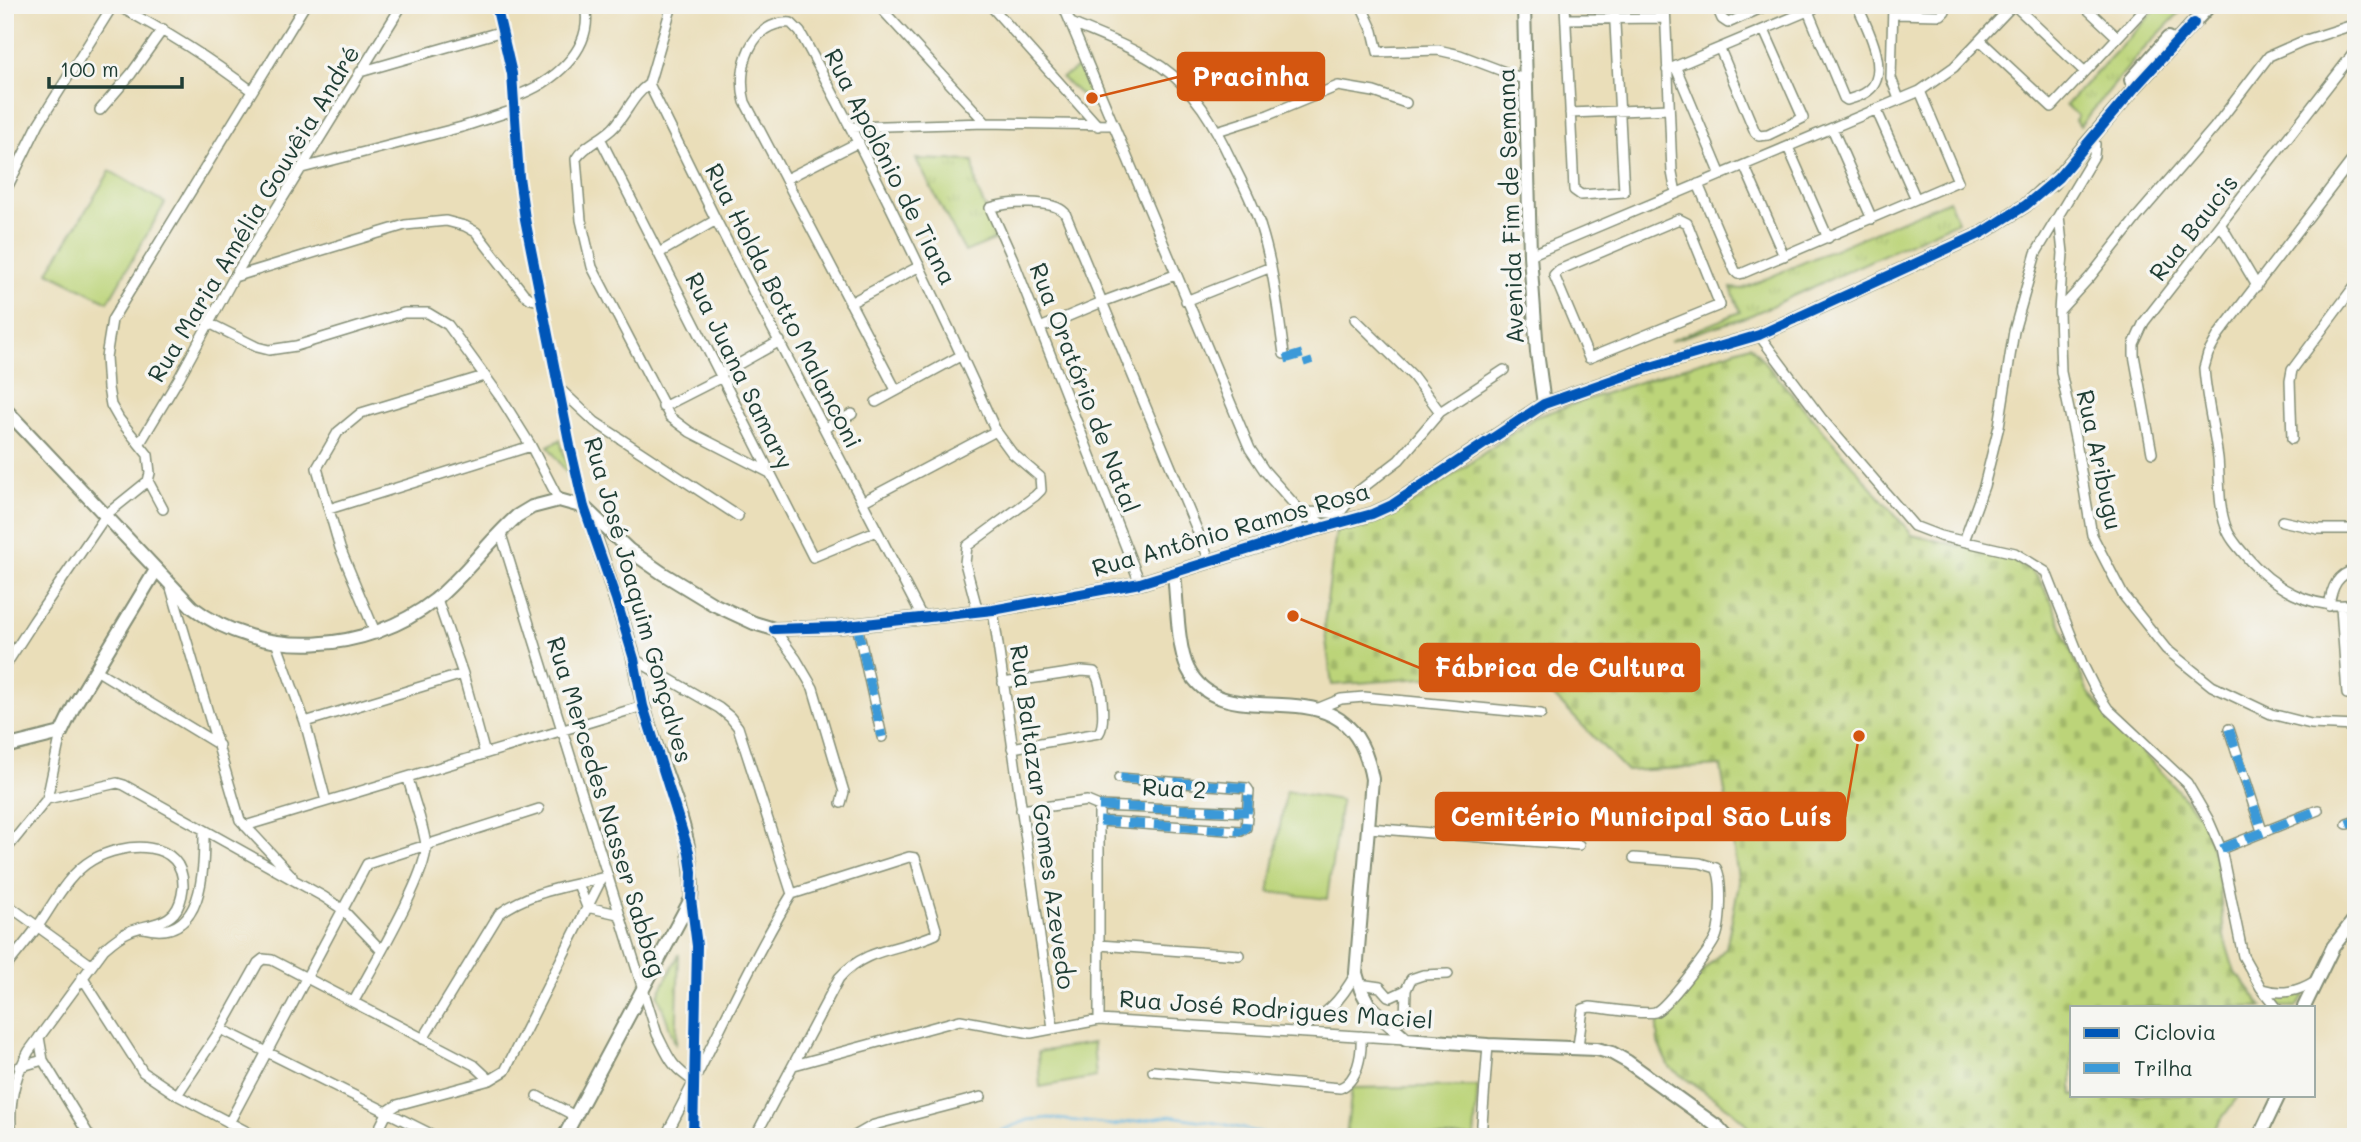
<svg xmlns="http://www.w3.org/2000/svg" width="2361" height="1142" font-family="Mali,sans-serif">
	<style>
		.grass { fill: url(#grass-tufts); stroke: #6e8856; stroke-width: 2 }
		.cemetery { fill: url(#cemetery-stones); stroke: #6e8856; stroke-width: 2 }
		.garden { fill: #bcd479; stroke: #6e8856; stroke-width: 2 }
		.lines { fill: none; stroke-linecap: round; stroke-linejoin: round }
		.stream { stroke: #63b4de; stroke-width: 2.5 }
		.street-casing { stroke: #848e76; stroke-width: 12 }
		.secondary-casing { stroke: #848e76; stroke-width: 16 }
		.street { stroke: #fff; stroke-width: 9 }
		.secondary { stroke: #fff; stroke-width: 12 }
		.quiet { stroke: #3a99d8; stroke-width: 9; stroke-dasharray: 18 9; stroke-linecap: butt }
		.cycleway-casing { stroke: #f6f6f2; stroke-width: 15 }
		.cycleway { stroke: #0057b8; stroke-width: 10 }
		.labels { text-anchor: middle; stroke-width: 7; stroke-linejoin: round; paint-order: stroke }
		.street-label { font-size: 24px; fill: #1f3d34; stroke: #f6f6f2 }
		.leader { fill: none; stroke: #d45610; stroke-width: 2.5 }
		.callout-dot { fill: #d45610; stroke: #f6f6f2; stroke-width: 2.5 }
		.callout { fill: #d45610; stroke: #d45610; stroke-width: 2.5 }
		.callout-label { font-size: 26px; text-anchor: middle; font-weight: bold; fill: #fff }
	</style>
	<defs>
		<pattern id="grass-tufts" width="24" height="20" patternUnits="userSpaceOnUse" patternTransform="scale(1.75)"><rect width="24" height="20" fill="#bcd479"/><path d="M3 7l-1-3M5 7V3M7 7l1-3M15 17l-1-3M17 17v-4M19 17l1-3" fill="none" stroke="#a1b769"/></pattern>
		<pattern id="cemetery-stones" width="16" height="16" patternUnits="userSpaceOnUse" patternTransform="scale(1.75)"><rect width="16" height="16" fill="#bcd479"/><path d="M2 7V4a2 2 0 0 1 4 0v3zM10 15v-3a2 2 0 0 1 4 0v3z" fill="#a1b769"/></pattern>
	</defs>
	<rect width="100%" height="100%" fill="#f6f6f2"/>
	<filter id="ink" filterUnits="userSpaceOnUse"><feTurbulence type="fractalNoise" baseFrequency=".0143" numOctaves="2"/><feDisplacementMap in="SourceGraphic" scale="14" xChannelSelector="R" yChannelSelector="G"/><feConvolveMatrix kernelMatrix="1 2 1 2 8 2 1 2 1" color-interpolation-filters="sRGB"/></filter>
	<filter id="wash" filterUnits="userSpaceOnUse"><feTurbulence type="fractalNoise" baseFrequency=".00686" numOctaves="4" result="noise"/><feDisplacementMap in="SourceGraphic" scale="28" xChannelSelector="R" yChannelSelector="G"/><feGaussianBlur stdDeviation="1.57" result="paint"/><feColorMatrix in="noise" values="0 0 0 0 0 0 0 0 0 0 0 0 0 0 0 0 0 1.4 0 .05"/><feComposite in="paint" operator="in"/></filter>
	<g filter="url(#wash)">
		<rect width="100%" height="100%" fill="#eadeb9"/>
		<path class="grass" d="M2160,5H2178L2182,10L2141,52L2080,126L2075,121L2078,116L2066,105Z
			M1086,62L1107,118L1062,78Z
			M916,159L973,161L977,190L999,238L965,252Z
			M1949,200L1958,221L1749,316L1670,341L1740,312L1731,288L1742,289Z
			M560,440L571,479L548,446Z
			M679,954L676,1046L658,995Z
			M2308,991L2296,1007H2280L2274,997Z"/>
		<path class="cemetery" d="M1750,345L1912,535L2007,557L2030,570L2039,579L2051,600L2087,690L2100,708L2166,777L2203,820L2218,868L2224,937L2235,973L2242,979L2263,1007H2072V1095H2239L2208,1137H1753L1745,1123L1731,1110L1669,1067L1658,1043L1657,1026L1675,999L1726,948L1739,884L1721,766L1627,771L1528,670L1332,685L1324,625L1336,531L1415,502L1535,417Z"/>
		<path class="garden" d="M110,171L165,203L108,302L48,272Z
			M1286,791L1341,800L1327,899L1269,892Z
			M1093,1043L1096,1077L1040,1087L1038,1052Z
			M1478,1086L1474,1137H1346L1352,1088Z"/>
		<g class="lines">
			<path class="stream" d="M985,1137L1028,1120L1049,1118L1113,1125L1170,1116L1223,1124L1279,1137"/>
		</g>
	</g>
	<g filter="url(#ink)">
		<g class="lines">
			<g class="street-casing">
				<path id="street" d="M116,5C164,30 209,58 252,91
					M496,5L512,74L519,177L525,219L570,446L584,507
					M672,5L649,84L716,220L923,619
					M878,5L986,123
					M990,5L1098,126
					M1063,5L1250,449L1264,470L1301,512L1326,526
					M1361,5L1373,31L1378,52L1438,50L1460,55L1526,80
					M1565,5L1574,190L1581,195L1624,192L1614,5
					M1665,5L1672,172L1676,193
					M1716,5L1722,19L1728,23L1768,5
					M1893,5L1891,78L1899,99
					M2014,5L2085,72
					M2083,5L2117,37
					M1808,11L1844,98L1847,100C1854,98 1863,95 1868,91C1892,73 1866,25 1857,5
					M1893,14L1941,15L1945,11V5
					M1566,19L1665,18
					M1071,23C1101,36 1135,48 1162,67C1195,90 1214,124 1231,160C1242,182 1254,204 1261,228C1274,269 1278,312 1284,354
					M1980,40L2052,107L2148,5
					M1720,49L1755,132L1759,136L1768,135L1803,118L1764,30
					M1676,68L1721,175
					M1667,70L1822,5
					M360,72L503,31
					M649,84C633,95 627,113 614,127C603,139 584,145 576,159L581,220L592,267L670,417L690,432L768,472
					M513,97C551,84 595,51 585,5
					M1876,109L1916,199
					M100,110L131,74L163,29
					M1570,113L1669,109
					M852,127L986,123L1114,125
					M1832,128L1872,219
					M1217,131L1268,115L1338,86L1374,92L1406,103
					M601,140L813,557L876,531
					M1788,147L1828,238
					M2356,155L2219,334L2208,354L2204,368C2206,398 2214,428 2218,458C2220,481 2218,505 2226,527C2229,537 2237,546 2244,554C2272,587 2311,611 2356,604
					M1744,165L1784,256
					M302,168L462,127L514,110
					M786,179L859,142
					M1698,184L1735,271L1738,274L1743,273L1958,181L1920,91
					M5,192L39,123L113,5
					M2059,216L2063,253L2059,311L2061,372L2077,448L2092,535L2123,595L2166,649L2212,686L2271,714L2311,724L2356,726
					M1679,219L1687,223L1720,305L1589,358L1554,275L1559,270Z
					M2221,225L2257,286
					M659,253L716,220
					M1530,255L1920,91L1954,67L2013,5
					M234,277L405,225L446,221L465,226L476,232L524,294L531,299L543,302
					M1186,301L1271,267
					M850,303L920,266
					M2059,311L2090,277L2138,216L2214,128L2269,56L2303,41L2356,24
					M1355,319L1413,376L1440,412
					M207,322L257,347L269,350L296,346L404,313H428L448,325L501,398L531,446L559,500
					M1040,328L1102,302L1175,275
					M1759,335L1822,419L1914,526L1940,536L2015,553L2046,572L2082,663L2095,689L2108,709L2187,783L2208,819L2221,849L2243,956L2261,988L2276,1007
					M721,374L780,341
					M561,390L595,422L738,516
					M896,390L745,102C736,70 750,20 791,23L800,32C871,162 935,296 996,431L1012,453L1040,477L1041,490L1035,496L967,546L965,563L978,612
					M876,402L962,355
					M663,407L722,377
					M825,428L852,414
					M2292,439L2290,381L2292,370L2356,284
					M140,443L179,378L234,277L402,5
					M2152,453L2134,355V344L2144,322L2356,50
					M148,481L163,509
					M862,502L996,431
					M329,509L531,446
					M1303,512L1335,513L1342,510L1356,493L1399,460L1440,412L1504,370
					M2282,521L2318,529H2356
					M500,531L657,1034C669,1058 671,1067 695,1082
					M1295,535L1301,512
					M1964,541L1984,486L1999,426L2014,331L2036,253L2094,156L2095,144L2092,136
					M1140,583L1012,257L990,208C1007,202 1053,199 1065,213L1210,561
					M171,588L240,820L292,876
					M437,599L463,674L485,754
					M2329,606C2332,586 2337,575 2356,569
					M2341,607L2347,694
					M993,610L1053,1028
					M857,625L882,737
					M774,629L796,659L813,688L844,792L841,803
					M376,634L340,548L317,468L338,432L361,413L484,376
					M276,642L305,722L326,801
					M634,659L719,708L730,717L738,727L792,894
					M5,666L34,621L107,514L148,481L150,473L148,455L119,419L111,405L108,388L106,357L112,320L305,5
					M96,670L219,745
					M1003,683L1082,671L1094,672C1102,681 1106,723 1099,733L1012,748
					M1319,708L1341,699L1364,697L1541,714
					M305,722L463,674
					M2229,729L2262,831
					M47,799L61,733
					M1099,806L1248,812
					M1021,810L1087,801L1099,806V1020
					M1100,821L1241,831L1246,828L1249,791L1247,788L1119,778
					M2347,824L2356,821
					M245,826L643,706
					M1369,828L1579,845
					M2221,849L2318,810
					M5,851L47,799L117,783L124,785L324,897L342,909L381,950
					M578,884L587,907L618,914
					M691,899L697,946L693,1137
					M5,903L91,965
					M143,928C204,944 204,870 204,830
					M1099,945L1239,955
					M5,968C16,954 28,940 38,926C54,903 68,874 92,860C123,842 185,837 183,888C182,897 180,906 174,913C163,925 144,925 130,931C120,935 112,942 104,949L29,1051C14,1077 8,1107 12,1137
					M82,977L143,1072L177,1095L257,1137
					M1359,984L1380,987L1388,996L1391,997L1406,990
					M2262,989C2282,995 2297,992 2315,981
					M354,1001C369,973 429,872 426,845C423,823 413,799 408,778
					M1405,1019L1406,990L1411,979L1423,975L1448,974
					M221,1029L437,1137
					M1296,1032C1326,1014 1339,1004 1356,973
					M39,1037L43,1060L90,1137
					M423,1039L499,914C529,891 570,886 605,877
					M1578,1046L1583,1009L1590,1007C1605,1008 1642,1015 1655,1012C1666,1008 1711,949 1716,937C1721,924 1723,879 1716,868L1700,863L1634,858
					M794,1065L960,1020L1031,1033L1099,1020L1405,1039
					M19,1067L43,1060
					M1153,1071L1340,1088C1358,1081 1362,1054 1361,1036
					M177,1095L221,1029L258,963L263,959L272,960L474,1065L490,1080
					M537,1096L575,1116
					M229,1123L367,864L539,809
					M375,1137L388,1111L397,1105L490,1080L505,1071L602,878
					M665,1137C709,1056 744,972 792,894L909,857L915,858L936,929V934C902,950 866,947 839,978L755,1137
					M853,1137L874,1125L981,1097
					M1481,1137L1488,1045"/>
			</g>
			<g class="secondary-casing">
				<path id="secondary" d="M1524,5L1530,255L1537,352L1544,404
					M2131,80L2168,38
					M5,409L192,607C262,661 368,653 435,600C465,575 488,542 517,516L532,507L559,500L584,507L629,550L662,573L713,604L754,623L774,629L838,627L993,610L1140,583L1295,535L1372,514L1392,505L1544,404L1647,368L1759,335L1982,233L2026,205L2043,189L2052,184L2137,85L2209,6
					M1174,573C1177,598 1177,648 1188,669C1226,745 1350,653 1372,779L1356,973L1361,990L1369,1005L1406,1039L1488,1045L1597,1049L1612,1053L1628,1062L1718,1127L1727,1137
					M5,747L61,733L74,706L156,570
					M2304,1007L2333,947L2356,917
					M564,1137L691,899C698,836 660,767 644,708C639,691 637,673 633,655C619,607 603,560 587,513
					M2259,1137L2279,1095"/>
			</g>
			<use href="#street" class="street"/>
			<use href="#secondary" class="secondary"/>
			<path class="quiet" d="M1285,359L1305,353L1309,365
				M857,625L882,737
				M2229,729L2262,831
				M1099,806L1248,812
				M1100,821L1241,831L1246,828L1249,791L1247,788L1119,778
				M2347,824L2356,821
				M2221,849L2318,810"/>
			<g class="cycleway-casing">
				<path id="cycleway" d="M496,5L512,74L519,177L525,219L570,446L584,507L616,599L634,659L643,706L689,852L692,872L691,899L697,946L693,1137
					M774,629L838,627L993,610L1140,583L1295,535L1372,514L1392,505L1544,404L1647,368L1759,335L1982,233L2026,205L2058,178L2137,85L2194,23"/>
			</g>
			<use href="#cycleway" class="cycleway"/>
		</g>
	</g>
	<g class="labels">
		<g class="street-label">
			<text transform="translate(890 167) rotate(63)" y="8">Rua Apolônio de Tiana</text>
			<text transform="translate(1511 206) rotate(-92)" y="8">Avenida Fim de Semana</text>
			<text transform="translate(254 214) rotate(-59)" y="8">Rua Maria Amélia Gouvêia André</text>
			<text transform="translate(2194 228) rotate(-52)" y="8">Rua Baucis</text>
			<text transform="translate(783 306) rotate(63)" y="8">Rua Holda Botto Malanconi</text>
			<text transform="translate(739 371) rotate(64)" y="8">Rua Juana Samary</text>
			<text transform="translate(1084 388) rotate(69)" y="8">Rua Oratório de Natal</text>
			<text transform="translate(2099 460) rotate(78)" y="8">Rua Aribugu</text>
			<text transform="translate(1231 530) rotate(-16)" y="8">Rua Antônio Ramos Rosa</text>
			<text transform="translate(638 600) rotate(74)" y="8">Rua José Joaquim Gonçalves</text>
			<text transform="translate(1174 789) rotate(3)" y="8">Rua 2</text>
			<text transform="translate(606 807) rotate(73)" y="8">Rua Mercedes Nasser Sabbag</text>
			<text transform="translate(1042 817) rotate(82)" y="8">Rua Baltazar Gomes Azevedo</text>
			<text transform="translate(1276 1010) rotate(4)" y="8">Rua José Rodrigues Maciel</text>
		</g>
	</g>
	<path class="leader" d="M1092 98L1178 77M1293 616L1420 668M1859 736L1845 817"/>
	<g class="callout-dot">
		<circle cx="1092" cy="98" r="7"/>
		<circle cx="1293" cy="616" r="7"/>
		<circle cx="1859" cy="736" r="7"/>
	</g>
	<g class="callout">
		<rect x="1178" y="53" width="146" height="47" rx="7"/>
		<rect x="1420" y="644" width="279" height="47" rx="7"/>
		<rect x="1436" y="793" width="409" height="47" rx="7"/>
	</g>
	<g class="callout-label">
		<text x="1251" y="86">Pracinha</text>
		<text x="1560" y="677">Fábrica de Cultura</text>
		<text x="1641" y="826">Cemitério Municipal São Luís</text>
	</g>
	<rect width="2361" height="1142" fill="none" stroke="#f6f6f2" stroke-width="28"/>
	<rect x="2070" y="1006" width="245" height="91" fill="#f6f6f2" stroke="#a0aca6" stroke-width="2"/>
	<rect x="2084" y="1028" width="35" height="10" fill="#0057b8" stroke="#a0aca6" stroke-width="2"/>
	<text x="2134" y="1040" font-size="21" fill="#1f3d34">Ciclovia</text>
	<rect x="2084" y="1063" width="35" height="10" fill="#3a99d8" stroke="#a0aca6" stroke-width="2"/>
	<text x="2134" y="1076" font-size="21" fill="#1f3d34">Trilha</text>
	<path d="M49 77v10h133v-10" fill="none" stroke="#1f3d34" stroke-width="3.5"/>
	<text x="60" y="77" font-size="21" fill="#1f3d34" stroke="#f6f6f2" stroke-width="5" paint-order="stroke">100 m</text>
</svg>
